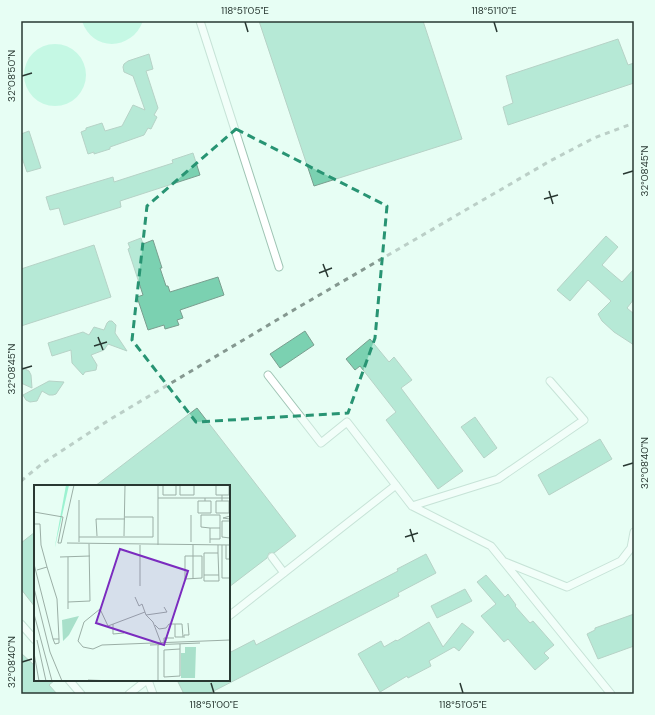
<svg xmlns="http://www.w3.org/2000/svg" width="655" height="715" font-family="'DM Sans',sans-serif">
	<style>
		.water { fill: #9cf2d1 }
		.building { fill: #7bd1b1; stroke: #7a9e8f }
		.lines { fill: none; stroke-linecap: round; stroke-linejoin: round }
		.service-casing { stroke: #9fc4b4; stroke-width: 9 }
		.service { stroke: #fff; stroke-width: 7 }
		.rail { stroke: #859890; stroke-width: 3; stroke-dasharray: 5 5; stroke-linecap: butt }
		.marked { fill: none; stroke: #289473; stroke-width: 3; stroke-dasharray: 8 5; stroke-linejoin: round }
		.ticks { fill: none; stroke: #293832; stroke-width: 1.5 }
		.inset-road { fill: none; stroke: #9bafa6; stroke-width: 1 }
		.view { fill: #7b2cbf; fill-opacity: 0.15; stroke: #7b2cbf; stroke-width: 2 }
		.inset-edge { fill: none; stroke: #293832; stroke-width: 2 }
		.neatline { fill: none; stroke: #293832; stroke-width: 1.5 }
		.ticks-label { font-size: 10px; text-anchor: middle; fill: #293832 }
	</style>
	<rect width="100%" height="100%" fill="#e7fef4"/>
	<path class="water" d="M82,21H143C132,51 92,52 82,21Z
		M24 75a31 31 0 1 1 62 0a31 31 0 1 1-62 0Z"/>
	<path class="building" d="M259,21H423L462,139L314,186Z
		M618,39L628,65L634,63V83L508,125L503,107L513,103L506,76Z
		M149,54L153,69L146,71L158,108L154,115L157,117L151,129L148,128L144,135L110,147V149L94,154V152L88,154L81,132L86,130V128L102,123L105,131L122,126L133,105L145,110L133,76L124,72L123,67L124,64L128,61Z
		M29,131L41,168L27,172L21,155V134Z
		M193,153L200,175L120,201L121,207L64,225L59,208L50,210L46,197L113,177L114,182L173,163L172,160Z
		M606,236L618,247L602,265L622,282L634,269V299L627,308L634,314V345L614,332L602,321L598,314L611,301L588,280L570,301L557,290Z
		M141,238L143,244L153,240L162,268H160L166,286H168L170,292L218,277L224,295L180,310L183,318L177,320L179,325L165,329L164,325L148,330L137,297L143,295L128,249L130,248L128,243Z
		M94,245L111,297L21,326V269Z
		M109,321H112L116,325L115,333L127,351L108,344L104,350L91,355L97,365L96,370L85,372L83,375L72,363L71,350L52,356L48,343L83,332L89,335L94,327L104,330L107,323Z
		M305,331L314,345L280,368L270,354Z
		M370,339L389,362L394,357L412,380L401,388L463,471L438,489L386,420L396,412L360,366L355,370L346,359Z
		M21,367L29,371L31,375L32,388L21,383Z
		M49,381L64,382L56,394L53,395H49L42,391L37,401L30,402L26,400L23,395Z
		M197,408L296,536L274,553H269L267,558L229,587V486H95Z
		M475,417L497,448L484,458L461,427Z
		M600,439L612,459L549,495L538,475Z
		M35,532V607L21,589V543Z
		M426,554L436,573L398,593L399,596L208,694H184L177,680H229V653L254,640L256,645L398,571L397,569Z
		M486,575L505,597L508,594L516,605L515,606L530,623L533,621L554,645L544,653L549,658L535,670L508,639L504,642L481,616L496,604L477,582Z
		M465,589L472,601L437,618L431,606Z
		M634,614V646L598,659L587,634L595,630V628Z
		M429,622L443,647L462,623L474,632L459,651L454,647L429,661L431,666L408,678L407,676L380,692L358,654L381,641L384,647L396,640L397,641Z
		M21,653L35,666V680H55L49,685L57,694H21Z"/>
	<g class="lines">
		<g class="service-casing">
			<path id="service" d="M200,21L279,267
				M268,375L321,443L347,422L412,506L491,546L611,694
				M412,506L498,479L584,420L550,381
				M272,557L284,573
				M505,562L567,587L621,561L631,548L634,532
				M229,616L396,485
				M21,624L35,640
				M69,680L81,694
				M148,680L153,694
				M129,694L147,680"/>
		</g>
		<use href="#service" class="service"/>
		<path class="rail" d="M21,481L43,463L109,420L297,308L550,161L594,138L634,123"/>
	</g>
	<path d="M0 0H655V715H0ZM236,129L387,206L375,338L348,413L196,422L132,340L147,206Z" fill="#e7fef4" fill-opacity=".55" fill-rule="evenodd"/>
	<path class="marked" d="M236,129L387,206L375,338L348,413L196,422L132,340L147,206Z"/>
	<path class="ticks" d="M245,22L248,32M494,22L497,32M22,76L32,73M623,174L633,171M549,191L553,204M544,199L558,195M323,264L328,277M319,273L332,268M98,337L103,350M94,346L107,342M22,369L32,366M623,466L633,463M410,529L414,542M405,537L418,533M22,662L32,659M211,683L214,693M460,683L463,693"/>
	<g transform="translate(34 485)">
		<rect width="196" height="196" fill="#e7fef4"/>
		<path d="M45,131L35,150L29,156L28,135ZM151,162H162L161,193H147V168H151Z" fill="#a8e0ca"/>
		<path d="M32,0H35L21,62V61Z" fill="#9cf2d1"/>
		<path class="inset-road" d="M124,0V60M129,0V10H142V0M146,0V10H160V0M182,0V10H195V0M188,10V16H182V28H195V16H188M124,13H196M171,13V16H164V28H177V16H171M45,15V57M0,27L29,32L24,58H27M157,30V57M196,31L189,33L196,34M196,36H188V52L196,53M0,39H6L7,60L13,82L3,85M176,43L167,42V30H186V43M63,51L62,34H91M90,51L91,0M45,52H119V32H91M176,54H186V43H176V58M27,58L40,0M33,58L196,60M159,60V94M184,60V68H170V96H185L184,68M188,60V93H196M192,60V74H196M151,71H168V93L151,94ZM26,72L56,71M34,72V124M0,79L19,154H25L23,114L13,82M170,90H185M106,101V60M0,103L16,167L28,196M101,112L105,121L108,119L112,130L119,137L127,158L124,160V196M34,117L56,116L55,59M111,127L74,141L66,124L50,137L44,156L49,162L59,164L68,160L196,155M0,129L18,196M112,130L133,127L130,122M79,139V149L90,148M121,140L125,144L132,143L135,139H148L149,152H141V139M150,153V150H155L154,138M19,154L21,159L25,158V154M3,155L12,196M130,157V153H140M146,159V191L130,192V165L146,164M116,160L166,158M0,168L5,196M54,195L80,196"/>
		<path class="view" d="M86,64L154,86L130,160L62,138Z"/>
		<rect width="196" height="196" class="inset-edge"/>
	</g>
	<rect width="655" height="715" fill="none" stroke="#e7fef4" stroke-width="44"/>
	<rect x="22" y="22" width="611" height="671" class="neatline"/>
	<g class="ticks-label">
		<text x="245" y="14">118°51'05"E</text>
		<text x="494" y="14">118°51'10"E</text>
		<text transform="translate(11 76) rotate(-90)" y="4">32°08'50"N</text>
		<text transform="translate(644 171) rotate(-90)" y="4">32°08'45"N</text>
		<text transform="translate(11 369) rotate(-90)" y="4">32°08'45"N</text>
		<text transform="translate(644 463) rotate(-90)" y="4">32°08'40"N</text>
		<text transform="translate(11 662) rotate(-90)" y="4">32°08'40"N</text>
		<text x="214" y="708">118°51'00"E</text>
		<text x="463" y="708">118°51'05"E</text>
	</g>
</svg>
